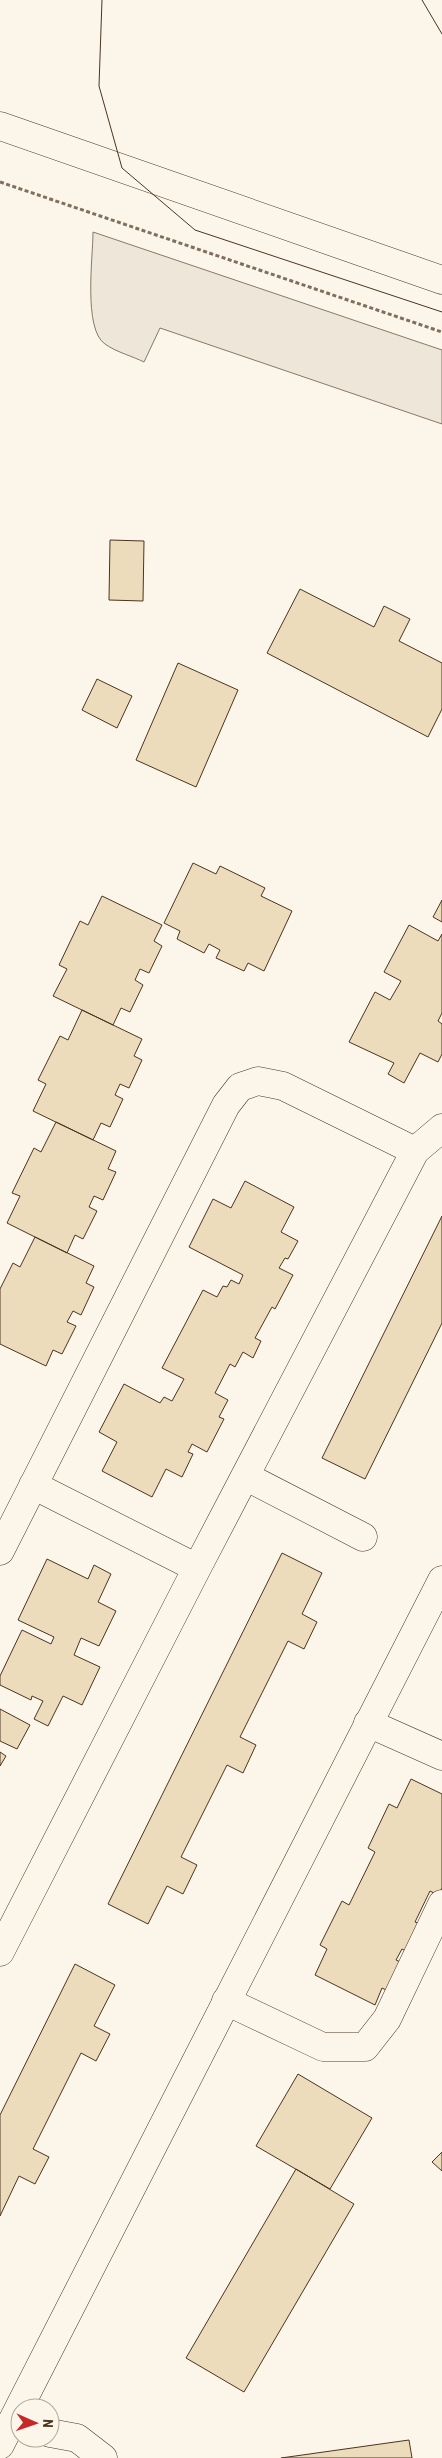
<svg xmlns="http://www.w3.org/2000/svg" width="442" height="2458" font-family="'Roboto Condensed',sans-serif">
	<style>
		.green { fill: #ede6d9; stroke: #887966 }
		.building { fill: #ecdcbc; stroke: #4a3520 }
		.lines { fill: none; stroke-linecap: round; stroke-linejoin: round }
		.street-casing { stroke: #4a3520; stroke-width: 29 }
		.secondary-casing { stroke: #4a3520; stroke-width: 29 }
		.primary-casing { stroke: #4a3520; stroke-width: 29 }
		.path { stroke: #7f6f5c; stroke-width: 3; stroke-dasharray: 4 2.5; stroke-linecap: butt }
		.street { stroke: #fbf6e9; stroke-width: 28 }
		.secondary { stroke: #fbf6e9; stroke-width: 28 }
		.primary { stroke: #fbf6e9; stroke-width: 28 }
		.tram { stroke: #4a3520; stroke-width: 1 }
	</style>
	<rect width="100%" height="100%" fill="#fbf6e9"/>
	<path class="green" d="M93,232L442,350V424L160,328L144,362C132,356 116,352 105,344C83,329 93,257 93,232Z"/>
	<path class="building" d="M110,540L144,541L143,601L109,600Z
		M300,589L374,627L384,606L410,619L399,641L442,663V709L428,737L267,653Z
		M178,663L238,690L196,787L136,760Z
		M97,679L132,696L117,728L82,710Z
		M193,863L216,874L220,866L265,888L261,896L292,911L264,971L248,963L244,971L216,958L220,950L209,944L204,953L177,939L180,931L164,923Z
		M102,896L162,925L154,941L162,946L149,973L140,969L135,980L143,985L130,1012L121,1008L113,1025L53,996L67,969L59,965L80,921L88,925Z
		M442,900V922L433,917Z
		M409,925L438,941L442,934V1013L438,1021L442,1024V1054L438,1062L420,1053L404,1083L388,1074L394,1063L349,1042L375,992L390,1000L401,981L384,972Z
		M82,1010L142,1039L134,1056L142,1060L129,1088L120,1084L115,1095L123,1099L110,1127L101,1123L93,1140L33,1111L46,1084L38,1080L60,1036L68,1040Z
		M56,1122L116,1151L108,1169L116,1172L103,1200L94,1196L89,1207L97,1211L83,1239L75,1235L67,1253L7,1223L20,1196L12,1193L34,1148L41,1152Z
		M245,1181L294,1207L281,1232L298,1241L288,1259L285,1258L279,1268L293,1275L275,1309L272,1307L255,1338L261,1341L253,1358L243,1352L235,1367L230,1364L215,1393L228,1400L219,1417L224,1419L207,1452L192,1444L188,1452L193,1454L182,1477L166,1469L152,1497L102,1471L117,1442L99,1432L124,1384L160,1403L164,1397L172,1401L184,1379L162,1368L203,1290L217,1297L223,1286L227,1287L231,1280L239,1284L243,1275L189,1247L213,1199L231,1208Z
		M442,1216V1323L365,1479L322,1458Z
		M35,1237L94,1266L86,1283L94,1287L81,1315L73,1311L67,1322L76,1326L62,1354L53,1350L46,1366L0,1344V1289L13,1263L20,1267Z
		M282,1553L322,1573L302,1614L317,1622L304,1649L288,1641L240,1737L256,1745L243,1773L227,1765L181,1857L197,1865L183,1894L167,1886L148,1924L108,1904Z
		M47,1559L88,1579L94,1565L111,1574L98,1602L116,1611L99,1646L81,1638L74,1655L100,1667L82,1705L63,1696L48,1726L34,1719L43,1701L32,1696L31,1700L0,1685V1676L22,1630L51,1644L54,1637L18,1620Z
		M0,1709L30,1725L17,1749L0,1741Z
		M0,1752L6,1756L0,1766Z
		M411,1779L442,1794V1888L438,1895L430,1891L415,1922L424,1925L410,1953L402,1949L396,1960L405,1964L390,1992L382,1988L375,2005L315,1975L327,1949L320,1945L342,1901L349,1905L375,1852L368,1848L389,1804L397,1808Z
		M75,1964L115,1985L94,2026L110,2034L96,2061L81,2053L33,2149L49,2157L35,2184L19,2176L0,2216V2115Z
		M298,2074L372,2118L330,2189L256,2146Z
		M442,2152V2171L432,2162Z
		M296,2169L354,2204L244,2392L186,2358Z
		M409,2440L412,2458H281Z"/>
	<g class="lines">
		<g class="street-casing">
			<path id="street" d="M245,1476L363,1537
				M33,1485L197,1568
				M0,1551L226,1105L240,1087L258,1081L283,1086L415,1151
				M368,1723L442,1756
				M0,1952L197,1568L415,1151L442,1128
				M226,2001L323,2047H365L387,2019L442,1904
				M50,2433L77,2438L103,2458"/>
		</g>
		<g class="secondary-casing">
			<path id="secondary" d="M0,2445L442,1580"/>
		</g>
		<g class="primary-casing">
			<path id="primary" d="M0,126L442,280"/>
		</g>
		<path class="path" d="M0,182L442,332"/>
		<use href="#street" class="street"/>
		<use href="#secondary" class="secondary"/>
		<use href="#primary" class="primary"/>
		<path class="tram" d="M102,0L99,86L122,168L195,230L442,312
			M422,0L442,34"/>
	</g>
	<g transform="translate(35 2423) rotate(92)"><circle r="24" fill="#fbf6e9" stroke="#b4a999"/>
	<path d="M0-4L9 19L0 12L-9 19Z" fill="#c62828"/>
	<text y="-8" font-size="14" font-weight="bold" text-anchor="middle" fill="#4a3520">N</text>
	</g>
</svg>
